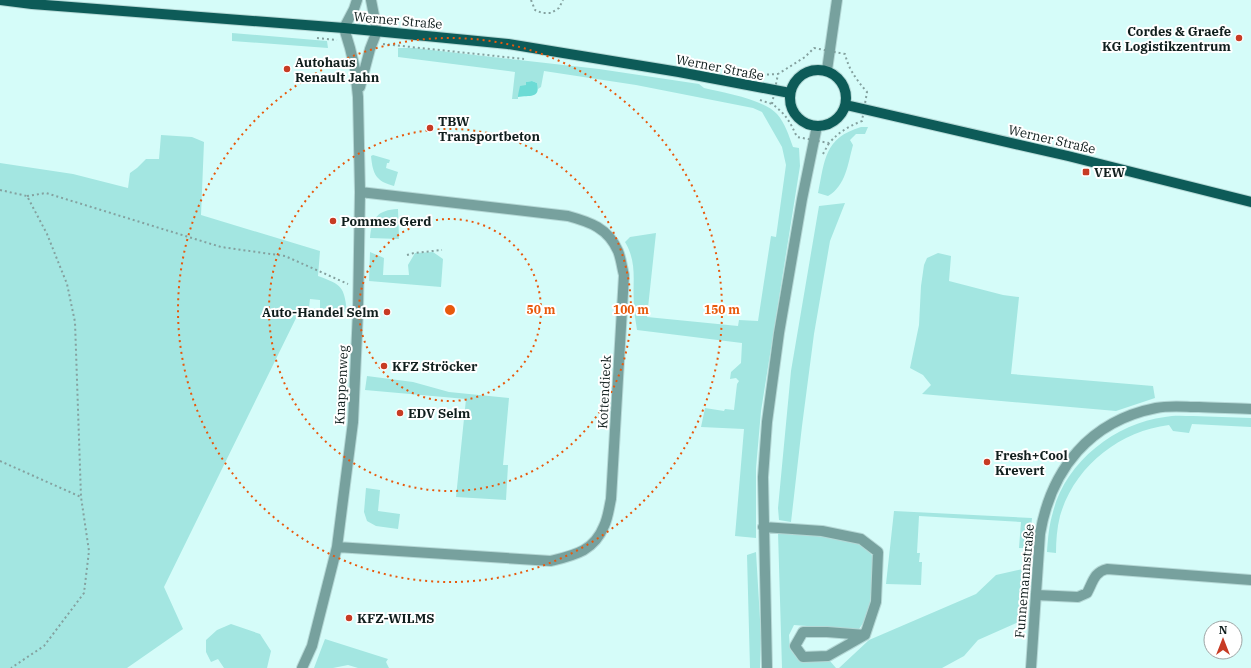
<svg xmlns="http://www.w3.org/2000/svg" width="1251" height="668" font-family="'IBM Plex Serif',serif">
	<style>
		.green { fill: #a3e6e1 }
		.water { fill: #6cdbd5 }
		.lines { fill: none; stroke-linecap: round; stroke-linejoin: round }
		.minor-casing { stroke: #b5d8d6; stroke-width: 12 }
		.major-casing { stroke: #b5d8d6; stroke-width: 12 }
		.path { stroke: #84a19f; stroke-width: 2; stroke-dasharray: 2 3; stroke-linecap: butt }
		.minor { stroke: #77a19e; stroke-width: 10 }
		.major { stroke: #0d5b58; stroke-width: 10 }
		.ring { fill: none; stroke: #e8590c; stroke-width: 2; stroke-dasharray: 2 4 }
		.poi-dot { fill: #c73b24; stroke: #fff; stroke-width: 1.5 }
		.labels { text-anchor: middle; stroke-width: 4; stroke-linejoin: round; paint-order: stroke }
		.street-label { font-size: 13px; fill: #101e1d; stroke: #fff }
		.poi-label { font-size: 13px; font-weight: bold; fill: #101e1d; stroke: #fff; text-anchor: start }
		.centre { fill: #e8590c; stroke: #fff; stroke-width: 2 }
		.ring-label { font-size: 12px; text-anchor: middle; font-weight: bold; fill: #e8590c; stroke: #fff; stroke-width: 4; stroke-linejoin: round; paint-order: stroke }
	</style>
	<rect width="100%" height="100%" fill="#d5fcf9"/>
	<path class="green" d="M232,33L327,41L328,48L232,41Z
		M398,48H414L599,69L699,84L704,88C725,93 763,99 777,114C785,123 789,136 793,147L799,148L800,166L761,411L756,468V538L735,536L744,429L701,427L705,408L724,411L725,409L734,410L737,384L739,381L736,378L730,379L731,372L741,363L742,343L637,330C636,322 634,314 634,305C632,282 638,264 625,242L630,237L656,233L647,317L738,326L739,320L758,321L771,236L776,237L786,165L782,147L762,112L753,108L636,85L544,71L541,87L538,89L537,83L532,81L526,82V85L518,95V99H512L515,72L398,57Z
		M861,127H868L865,134H856L850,140L853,145C848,163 846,186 828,196L818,193C825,160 824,138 861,127Z
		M161,135L192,137L204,142L201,215L320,251L318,276C342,285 344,286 347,312L320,308V300L310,299L309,308H301L164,587L183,629L127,668H0V163L73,174L128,188L130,173L137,168L146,159H159Z
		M373,155L390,160L389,163H387L386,168L398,172L394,186C376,181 373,175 371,156Z
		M845,203L830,241L814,334L802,426L791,522L779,520L778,508L791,371L819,206Z
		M398,209L399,239L370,238C372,218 377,210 398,209Z
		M370,252L384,258L383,275H409L408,265L415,253L433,252L443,259L441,287L369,281Z
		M938,253L951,256L949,281L1003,295L1019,297L1011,374L1153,386L1155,398L1116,411L922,394L931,385L923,375L910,368L919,325L921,286L924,265L927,258Z
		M367,376L413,382L449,392L509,398L503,465H508L506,500L456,497L466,399L365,390Z
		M1193,416L1251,418V427L1192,424L1189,433L1173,431L1169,425C1119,431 1074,467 1060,516C1057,528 1056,540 1056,553L1047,552C1048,538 1049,525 1053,512C1065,463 1115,423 1165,417C1174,415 1184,416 1193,416Z
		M366,488L380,490L378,511L400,514L398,529L376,526L367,521L364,512Z
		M894,511L1032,518L1029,548H1019L1021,522L919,516L917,553H920L919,562H922L921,585L886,584Z
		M778,532L799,535H823L861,544L868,549L874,559L869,614L859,629C838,632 816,626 794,625L789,635L790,649L797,658L803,662L830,661L836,668H782Z
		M756,552L761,636L760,668H750L747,555Z
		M1027,568L1025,619L978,640L964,656L942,668H839L869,640L976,594L996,575Z
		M231,624L260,634L271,651L267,668H224L218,659L211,662L206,652V640L217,630Z
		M325,639L388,659L386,662L389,668H358L348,665L333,668H314Z"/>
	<path class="water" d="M532,81L537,83C541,99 529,95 518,97V95L520,86L526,85V82Z"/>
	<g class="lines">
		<g class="minor-casing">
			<path id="minor" d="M827,70L837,0
				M360,87L370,49L377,31L371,0
				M763,527L822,531L861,539L878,552L876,602L865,635L828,656L803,657L795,646L803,632H827L865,635
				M337,547L551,561C575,555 594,551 604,526C608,518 609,508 611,499L624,275C622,268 621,258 618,251C608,228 590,222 568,216L360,192
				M1036,595L1078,597L1087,593C1093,582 1094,572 1107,569L1251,580
				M302,668L312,646L337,547L353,422L358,311L360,192L358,97L355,69L350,48L344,28L354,9L357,0
				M767,668L763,477L767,422L779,333L802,199L817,126
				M1031,668L1040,534C1051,469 1090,421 1156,408C1170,405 1185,407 1199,407C1216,408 1234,408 1251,409"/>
		</g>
		<g class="major-casing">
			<path id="major" d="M0,0L32,4L344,28L508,44L679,72L790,93
				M790 98a28 28 0 1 1 56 0a28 28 0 1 1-56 0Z
				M846,105L1068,156L1251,202"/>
		</g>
		<path class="path" d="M531,0L535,10L542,13H551L559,8L563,0
			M317,38L337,40
			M383,44L524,59
			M814,48L845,54C849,70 856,79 867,92L862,121C849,126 839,132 829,143L797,137C790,122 786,114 772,104L778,74L805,57Z
			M757,75L778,74
			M760,100L772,104
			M823,154L829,143
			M0,190L27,196L47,234L67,284L75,322L81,497L89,551L84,593L44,646L11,668
			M27,196L46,193L221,247L285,256L348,284
			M407,255L414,253L442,250
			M0,461L81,497"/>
		<use href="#minor" class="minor"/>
		<use href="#major" class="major"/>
	</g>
	<g class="ring">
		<circle cx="450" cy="310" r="91"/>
		<circle cx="450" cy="310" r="181"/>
		<circle cx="450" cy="310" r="272"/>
	</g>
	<g class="poi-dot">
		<circle cx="1239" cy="38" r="4"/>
		<circle cx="287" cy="69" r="4"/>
		<circle cx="430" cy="128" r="4"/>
		<rect x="1082" y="168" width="8" height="8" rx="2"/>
		<circle cx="333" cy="221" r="4"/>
		<circle cx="387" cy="312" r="4"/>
		<circle cx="384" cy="366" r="4"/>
		<circle cx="400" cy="413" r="4"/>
		<circle cx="987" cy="462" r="4"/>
		<circle cx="349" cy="618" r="4"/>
	</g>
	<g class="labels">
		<g class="street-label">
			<text transform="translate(398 20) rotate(5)" y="5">Werner Straße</text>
			<text transform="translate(720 67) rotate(11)" y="5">Werner Straße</text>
			<text transform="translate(1052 139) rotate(13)" y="5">Werner Straße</text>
			<text transform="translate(341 385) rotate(-87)" y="5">Knappenweg</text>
			<text transform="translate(604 392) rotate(-87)" y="5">Kottendieck</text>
			<text transform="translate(1024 581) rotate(-85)" y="5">Funnemannstraße</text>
		</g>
		<g class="poi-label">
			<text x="1231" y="36" text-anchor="end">Cordes &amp; Graefe<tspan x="1231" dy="15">KG Logistikzentrum</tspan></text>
			<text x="295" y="67">Autohaus<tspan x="295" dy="15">Renault Jahn</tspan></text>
			<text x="438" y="126">TBW<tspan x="438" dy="15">Transportbeton</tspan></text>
			<text x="1094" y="177">VEW</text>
			<text x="341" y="226">Pommes Gerd</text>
			<text x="379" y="317" text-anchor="end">Auto-Handel Selm</text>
			<text x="392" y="371">KFZ Ströcker</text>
			<text x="408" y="418">EDV Selm</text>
			<text x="995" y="460">Fresh+Cool<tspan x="995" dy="15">Krevert</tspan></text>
			<text x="357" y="623">KFZ-WILMS</text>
		</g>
	</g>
	<circle cx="450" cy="310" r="6" class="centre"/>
	<g class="ring-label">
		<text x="541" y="314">50 m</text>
		<text x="631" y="314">100 m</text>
		<text x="722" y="314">150 m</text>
	</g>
	<g transform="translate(1223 640)"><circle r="19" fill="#ffffff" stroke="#9fa5a5"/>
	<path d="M0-3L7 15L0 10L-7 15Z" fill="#c73b24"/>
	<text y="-6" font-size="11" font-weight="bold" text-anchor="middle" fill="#101e1d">N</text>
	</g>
</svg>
